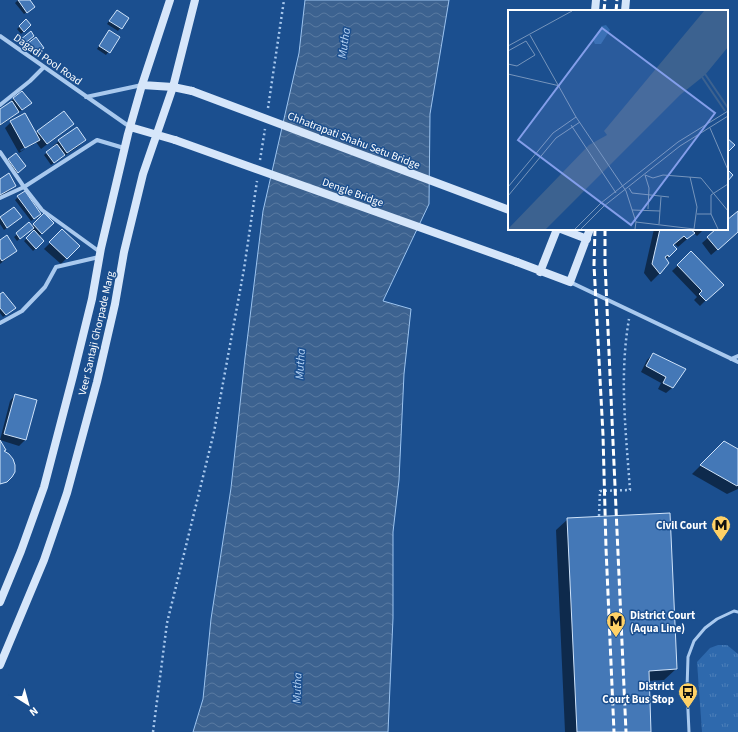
<svg xmlns="http://www.w3.org/2000/svg" width="738" height="732" font-family="'Source Sans 3',sans-serif">
	<style>
		.park { fill: url(#park-tufts) }
		.water { fill: url(#water-waves); stroke: #9cc4f0 }
		.shadow { fill: #0007; fill-rule: evenodd }
		.building { fill: #4478b7; stroke: #cfe3fa }
		.lines { fill: none; stroke-linecap: round; stroke-linejoin: round }
		.path { stroke: #a9c9ee; stroke-width: 2.5; stroke-dasharray: 2 3; stroke-linecap: butt }
		.service { stroke: #a9c9ee; stroke-width: 3 }
		.minor { stroke: #a9c9ee; stroke-width: 4 }
		.secondary { stroke: #d6e6fa; stroke-width: 8 }
		.rail { stroke: #fff; stroke-width: 3; stroke-dasharray: 7 3; stroke-linecap: butt }
		.secondary-bridge { stroke: #d6e6fa; stroke-width: 8 }
		.labels { text-anchor: middle; stroke-width: 3; stroke-linejoin: round; paint-order: stroke }
		.street-label { font-size: 11px; fill: #fff; stroke: #1b4f8f }
		.poi-label { font-size: 11px; font-weight: bold; fill: #fff; stroke: #1b4f8f; text-anchor: end }
		.water-label { font-size: 12px; font-style: italic; fill: #b5d3f5; stroke: #1b4f8f }
		.inset-river { fill: none; stroke: #3c6290; stroke-width: 2 }
		.inset-road { fill: none; stroke: #7695bc; stroke-width: 1 }
		.view { fill: #839eea; fill-opacity: 0.15; stroke: #839eea; stroke-width: 2 }
		.inset-edge { fill: none; stroke: #fff; stroke-width: 2 }
	</style>
	<defs>
		<pattern id="park-tufts" width="24" height="20" patternUnits="userSpaceOnUse"><rect width="24" height="20" fill="#2e69ad"/><path d="M3 7l-1-3M5 7V3M7 7l1-3M15 17l-1-3M17 17v-4M19 17l1-3" fill="none" stroke="#4d80b9"/></pattern>
		<pattern id="water-waves" width="16" height="10" patternUnits="userSpaceOnUse"><rect width="16" height="10" fill="#3c6290"/><path d="M0 5q4-4 8 0t8 0" fill="none" stroke="#597aa1"/></pattern>
	</defs>
	<rect width="100%" height="100%" fill="#1b4f8f"/>
	<path class="park" d="M718,645H727L738,654V732H702L697,662L710,648Z"/>
	<path class="water" d="M305,0H449L430,114L429,204L383,301L411,309L404,374L399,480L393,532V618L388,732H193L203,699L211,619L231,488L245,358L263,211L299,53Z"/>
	<path class="shadow" d="M18,0H29L31,9L24,14L15,3Z
		M114,14L127,18L118,31L107,24Z
		M26,21L30,25L21,34L17,29Z
		M107,34L119,37L106,55L97,49Z
		M30,38L21,46L18,43L21,41Z
		M28,45L40,50L32,56L25,47Z
		M22,92L28,105L0,126V110L12,102L11,101Z
		M11,122L36,134L38,131L73,124L41,149L36,142L19,153L5,128ZM34,142V144L21,151L20,150Z
		M84,140L79,146L51,165L44,155L54,147L53,146L59,141Z
		M8,159L22,169L15,174L6,162Z
		M0,180L15,186L9,191L0,197Z
		M18,197L37,217L31,221L15,200Z
		M14,208L18,219L4,230L0,224V218Z
		M738,212V232L711,255L702,243L718,229H727V221Z
		M44,215L52,223L39,236L43,241L33,251L24,241L34,231L32,228L17,241L14,237L29,224L32,227Z
		M654,229H704L697,236L694,233L678,247L675,244L673,246L676,249L665,260L660,273L651,282L644,273Z
		M62,231L78,246L61,264L44,249Z
		M0,241L16,251L0,264Z
		M691,253L722,284L700,306L694,300L697,297L672,271Z
		M0,295L12,310L3,317L0,313Z
		M653,354L684,370L672,388L666,393L658,389L661,383L641,372L647,360Z
		M15,395L36,401L25,440L19,446L0,440L10,401Z
		M724,442L738,450V489L727,494L692,474Z
		M568,519L676,669L664,680L648,681L650,732H565L556,530Z"/>
	<path class="building" d="M18,0H30L35,7L27,13Z
		M117,10L129,18L122,29L109,21Z
		M26,19L31,25L24,32L19,26Z
		M109,30L120,37L110,53L99,46Z
		M31,31L34,36L24,44L20,40Z
		M36,37L44,48L35,55L27,44Z
		M22,91L32,103L22,110L13,98Z
		M12,101L19,112L0,125V109Z
		M64,111L74,124L47,144L37,131Z
		M25,113L40,140L25,148L10,121Z
		M77,127L86,140L67,153L58,140Z
		M727,138L735,145L727,153Z
		M57,144L65,155L54,163L46,152Z
		M16,153L26,166L18,173L8,159Z
		M727,169L733,175L727,182Z
		M9,173L16,186L0,195V179Z
		M25,191L41,214L34,219L17,196Z
		M14,207L22,217L7,228L0,217Z
		M738,211V232L718,250L707,237L716,229H727V220Z
		M44,213L54,223L42,234L33,224Z
		M29,222L34,228L20,239L16,233Z
		M62,229L80,246L67,259L49,242Z
		M660,229H690L695,233L687,239L684,236L673,245L677,249L669,257L668,255L665,257L669,263L660,274L652,264Z
		M34,230L44,241L36,249L26,238Z
		M7,235L17,251L2,261L0,258V240Z
		M691,251L724,285L706,301L699,294L702,291L677,265Z
		M3,292L16,308L6,315L0,308V294Z
		M653,353L686,369L673,388L663,383L666,377L646,366Z
		M15,394L37,400L26,440L4,434Z
		M0,440L6,450L4,451L9,454L13,459L15,465V472L12,477L7,482L0,484Z
		M724,441L738,449V485L737,486L700,465Z
		M670,513L677,669L649,671L651,732H577L567,518Z"/>
	<g class="lines">
		<path class="path" d="M268,108L284,0
			M260,160L265,129
			M599,516L600,491L630,490C626,433 619,376 629,319
			M153,732L167,623L214,432L244,269L257,181"/>
		<path class="service" d="M689,732L687,689L688,657L694,641L705,628L717,619L734,611L738,612"/>
		<path class="minor" d="M0,36L130,127
			M86,97L142,85
			M0,105L30,81L44,67
			M0,152L24,187L42,210L100,252
			M0,198L24,187L97,140L124,148
			M570,282L738,362
			M0,323L22,311L45,287L56,267L99,257
			M731,359L738,356"/>
		<path class="secondary" d="M595,11L596,0
			M625,11L626,0
			M142,85L173,87L192,91
			M130,127L175,140
			M561,229L587,239
			M517,262L570,282L590,229
			M540,272L557,229
			M0,602L21,551L44,487L73,376L92,299L101,248L128,134L142,85L170,0
			M0,665L44,560L67,493L97,382L115,304L124,252L143,174L173,87L195,0"/>
		<path class="rail" d="M604,11L605,0
			M616,11L617,0
			M595,229L594,265L603,435L606,548L614,732
			M605,229V263L626,732"/>
		<path class="secondary-bridge" d="M192,91L509,210
			M175,140L517,262"/>
	</g>
	<defs>
		<g id="metro-pin" transform="scale(1)"><path d="M0 17L-7.5 6A9.5 9.5 0 1 1 7.5 6Z" fill="#ffd166" stroke="#1b4f8f"/><path d="M-5.5 5V-5H-3L0 0L3-5H5.5V5H3V-.5L0 4L-3-.5V5Z" fill="#111"/></g>
		<g id="bus-pin" transform="scale(1)"><path d="M0 17L-7.5 6A9.5 9.5 0 1 1 7.5 6Z" fill="#ffd166" stroke="#1b4f8f"/><path d="M-5-6H5V4H4V6H2V4H-2V6H-4V4H-5ZM-3.5-4V0h7V-4ZM-3.5 1.2v1.5H-2V1.2ZM2 1.2v1.5H3.5V1.2Z" fill="#111"/></g>
	</defs>
	<g fill-rule="evenodd">
		<use href="#metro-pin" x="721" y="525"/>
		<use href="#metro-pin" x="616" y="621"/>
		<use href="#bus-pin" x="688" y="692"/>
	</g>
	<g class="labels">
		<g class="street-label">
			<text transform="translate(48 59) rotate(35)" y="4">Dagadi Pool Road</text>
			<text transform="translate(354 140) rotate(21)" y="4">Chhatrapati Shahu Setu Bridge</text>
			<text transform="translate(353 192) rotate(20)" y="4">Dengle Bridge</text>
			<text transform="translate(96 333) rotate(-77)" y="4">Veer Santaji Ghorpade Marg</text>
		</g>
		<g class="poi-label">
			<text x="707" y="529">Civil Court</text>
			<text x="630" y="619" text-anchor="start">District Court<tspan x="630" dy="13">(Aqua Line)</tspan></text>
			<text x="674" y="690">District<tspan x="674" dy="13">Court Bus Stop</tspan></text>
		</g>
		<g class="water-label">
			<text transform="translate(344 43) rotate(-82)" y="4">Mutha</text>
			<text transform="translate(300 364) rotate(-87)" y="4">Mutha</text>
			<text transform="translate(297 688) rotate(-88)" y="4">Mutha</text>
		</g>
	</g>
	<g transform="translate(508 10)">
		<rect width="220" height="220" fill="#1b4f8f"/>
		<path d="M98,15L102,20L93,34H87L85,30L94,16Z" fill="#2e69ad"/>
		<path d="M196,1H220V37L197,65L172,85L38,219H0L81,135L99,125L96,121Z" fill="#3c6290"/>
		<path class="inset-river" d="M197,64L220,98M194,67L217,101"/>
		<path class="inset-road" d="M22,25L68,107M0,36L64,1M0,41L18,31L27,45L9,56L0,54M0,64L52,76M63,115L108,183M202,118L220,160M137,165L145,168L155,165L193,168L220,201M137,165L141,178L140,199M182,167L189,197L186,219M0,177L45,123L68,107L118,181M121,178L124,183L161,187M118,181L128,212L127,219M0,186L48,128L72,112M124,200L152,201M189,204H203M128,212L186,219M151,214L153,187M67,219L93,193L170,132L220,101M73,219L96,196L172,136L220,106M210,219L203,204V185L220,174"/>
		<path class="view" d="M94,18L207,103L123,215L10,130Z"/>
		<rect width="220" height="220" class="inset-edge"/>
	</g>
	<g transform="translate(28 704) rotate(143)" stroke="#1b4f8f" stroke-width="3" paint-order="stroke">
	<path d="M0-3L7 15L0 10L-7 15Z" fill="#ffffff"/>
	<text y="-6" font-size="11" font-weight="bold" text-anchor="middle" fill="#ffffff">N</text>
	</g>
</svg>
